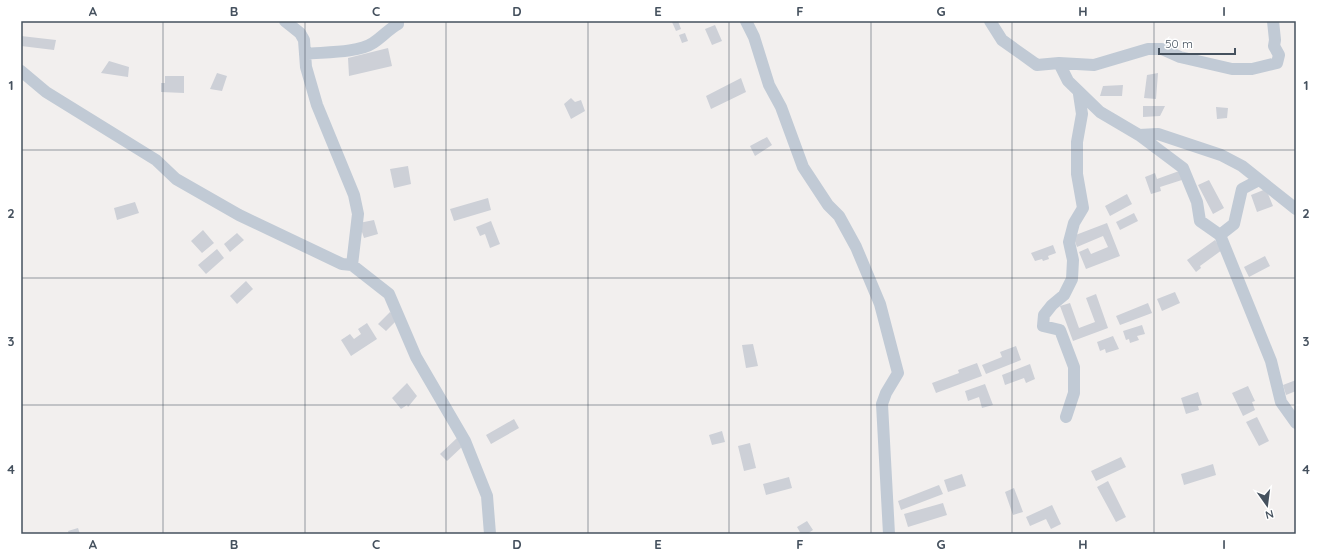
<svg xmlns="http://www.w3.org/2000/svg" width="1317" height="555" font-family="Quicksand,sans-serif">
	<style>
		.building { fill: #cdd0d7 }
		.lines { fill: none; stroke-linecap: round; stroke-linejoin: round }
		.minor { stroke: #c1cad5; stroke-width: 12 }
		.grid { fill: none; stroke: #45515e; stroke-width: 1; stroke-opacity: 0.55 }
		.neatline { fill: none; stroke: #45515e; stroke-width: 1.5 }
		.grid-label { font-size: 13px; text-anchor: middle; font-weight: bold; fill: #45515e }
	</style>
	<rect width="100%" height="100%" fill="#f2efee"/>
	<path class="building" d="M678,21L681,29L676,31L672,22Z
		M715,25L722,41L712,45L705,29Z
		M685,33L688,41L682,43L679,35Z
		M21,36L56,40L54,50L21,46Z
		M388,48L392,66L349,76L348,58Z
		M109,61L129,67L128,77L101,73Z
		M217,73L227,76L222,91L210,89Z
		M1158,73L1156,99L1144,98L1147,75Z
		M165,76H184V93L161,92V83H165Z
		M741,78L746,92L711,109L706,96Z
		M1123,85L1122,96H1100L1103,86Z
		M571,98L575,102L581,100L585,111L571,119L564,104Z
		M1143,106H1165L1160,116L1143,117Z
		M1216,107L1228,108L1227,118L1217,119Z
		M767,137L772,145L755,156L750,146Z
		M408,166L411,184L394,188L390,169Z
		M1182,170L1185,179L1160,187L1161,191L1151,194L1145,177L1155,173L1157,179Z
		M1209,180L1224,208L1213,214L1198,185Z
		M1266,189L1273,206L1257,212L1251,195Z
		M1127,194L1132,204L1110,216L1105,206Z
		M488,198L491,210L454,221L450,209Z
		M135,202L139,213L117,220L114,208Z
		M1134,213L1138,221L1120,230L1116,222Z
		M374,220L378,234L364,238L359,223Z
		M491,221L500,244L490,248L485,234L480,236L476,227Z
		M1107,223L1120,256L1086,269L1079,252L1088,248L1091,254L1108,247L1103,236L1077,247L1073,236Z
		M203,230L214,243L202,253L191,241Z
		M237,233L244,240L230,252L224,244Z
		M1215,240L1222,250L1200,266L1201,268L1196,272L1187,260Z
		M1053,245L1056,253L1048,256L1049,259L1043,261L1042,259L1035,261L1031,253Z
		M217,249L224,258L206,274L198,265Z
		M1265,256L1270,266L1249,277L1244,267Z
		M246,281L253,289L237,304L230,296Z
		M1175,292L1180,303L1162,311L1157,299Z
		M1096,294L1108,328L1073,341L1060,306L1070,303L1079,328L1095,322L1086,298Z
		M1148,303L1152,313L1120,325L1116,316Z
		M390,312L398,319L386,331L378,324Z
		M367,323L377,339L351,356L341,340L350,334L354,339L361,334L358,329Z
		M1142,325L1145,334L1137,336L1139,340L1130,343L1129,339L1126,340L1123,331Z
		M1113,336L1119,349L1106,353L1105,349L1100,351L1097,342Z
		M753,344L758,366L746,368L742,345Z
		M1016,346L1021,360L986,374L982,365L1002,357L1000,352Z
		M977,363L982,376L936,393L932,383L959,373L958,370Z
		M1030,364L1035,379L1026,383L1024,378L1005,385L1002,375Z
		M1296,380V391L1286,395L1283,385Z
		M407,383L417,396L408,407L407,405L401,409L392,398Z
		M985,384L993,405L982,408L979,397L968,401L965,391Z
		M1248,386L1255,401L1252,402L1255,410L1243,416L1232,393Z
		M1198,392L1202,405L1198,406L1199,410L1186,414L1181,398Z
		M1257,417L1269,441L1259,446L1246,422Z
		M514,419L519,428L491,444L486,435Z
		M722,431L725,442L712,445L709,435Z
		M457,438L464,445L447,461L440,454Z
		M750,443L756,468L744,471L738,446Z
		M1121,457L1126,467L1096,481L1091,471Z
		M1213,464L1216,475L1184,485L1181,474Z
		M962,474L966,486L948,492L944,480Z
		M789,477L792,488L766,495L763,484Z
		M1108,481L1126,517L1116,522L1097,487Z
		M939,485L943,494L901,510L898,501Z
		M1014,488L1023,512L1013,515L1005,492Z
		M943,503L947,515L908,527L904,514Z
		M1052,505L1061,524L1051,529L1046,519L1030,526L1026,517Z
		M807,521L813,530L807,534H801L797,527Z
		M78,528L80,534H69L68,531Z"/>
	<g class="lines">
		<path class="minor" d="M285,21L300,33L304,40L306,67L317,105L354,195L358,214L352,265
			M746,21L754,37L769,85L781,107L803,167L828,205L839,216L856,247L880,304L898,373L886,393L882,404L889,534
			M990,21L1002,40L1037,65L1059,63L1068,81L1100,112L1139,135L1183,168L1197,202L1200,221L1220,235L1271,361L1281,402L1296,423
			M305,54C324,52 358,53 373,43C382,37 389,29 398,24V21
			M1059,63L1094,65L1148,49H1162L1180,57L1232,69H1252L1277,63L1279,55L1274,46L1275,40L1273,21
			M21,71L46,92L156,160L176,179L239,215L342,264L352,265L389,294L416,357L465,441L487,496L490,534
			M1139,135L1158,134L1221,155L1242,166L1296,209
			M1220,235L1234,224L1242,189L1259,180
			M1066,417L1074,393V367L1060,330L1043,326L1044,315L1052,305L1064,295L1072,279L1073,260L1069,242L1074,223L1083,208L1077,174V142L1082,114L1079,94"/>
	</g>
	<path class="grid" d="M163,21V534M305,21V534M446,21V534M588,21V534M729,21V534M871,21V534M1012,21V534M1154,21V534M21,150H1296M21,278H1296M21,405H1296"/>
	<rect width="1317" height="555" fill="none" stroke="#ffffff" stroke-width="44"/>
	<g transform="translate(1267 505) rotate(166)" stroke="#ffffff" stroke-width="3" paint-order="stroke">
	<path d="M0-3L7 15L0 10L-7 15Z" fill="#45515e"/>
	<text y="-6" font-size="11" font-weight="bold" text-anchor="middle" fill="#45515e">N</text>
	</g>
	<path d="M1159 48v6h76v-6" fill="none" stroke="#45515e" stroke-width="2"/>
	<text x="1165" y="48" font-size="12" fill="#45515e" stroke="#ffffff" stroke-width="3" paint-order="stroke">50 m</text>
	<rect x="22" y="22" width="1273" height="511" class="neatline"/>
	<g class="grid-label">
		<text x="93" y="16">A</text>
		<text x="234" y="16">B</text>
		<text x="376" y="16">C</text>
		<text x="517" y="16">D</text>
		<text x="658" y="16">E</text>
		<text x="800" y="16">F</text>
		<text x="941" y="16">G</text>
		<text x="1083" y="16">H</text>
		<text x="1224" y="16">I</text>
		<text x="11" y="90">1</text>
		<text x="1306" y="90">1</text>
		<text x="11" y="218">2</text>
		<text x="1306" y="218">2</text>
		<text x="11" y="346">3</text>
		<text x="1306" y="346">3</text>
		<text x="11" y="474">4</text>
		<text x="1306" y="474">4</text>
		<text x="93" y="549">A</text>
		<text x="234" y="549">B</text>
		<text x="376" y="549">C</text>
		<text x="517" y="549">D</text>
		<text x="658" y="549">E</text>
		<text x="800" y="549">F</text>
		<text x="941" y="549">G</text>
		<text x="1083" y="549">H</text>
		<text x="1224" y="549">I</text>
	</g>
</svg>
